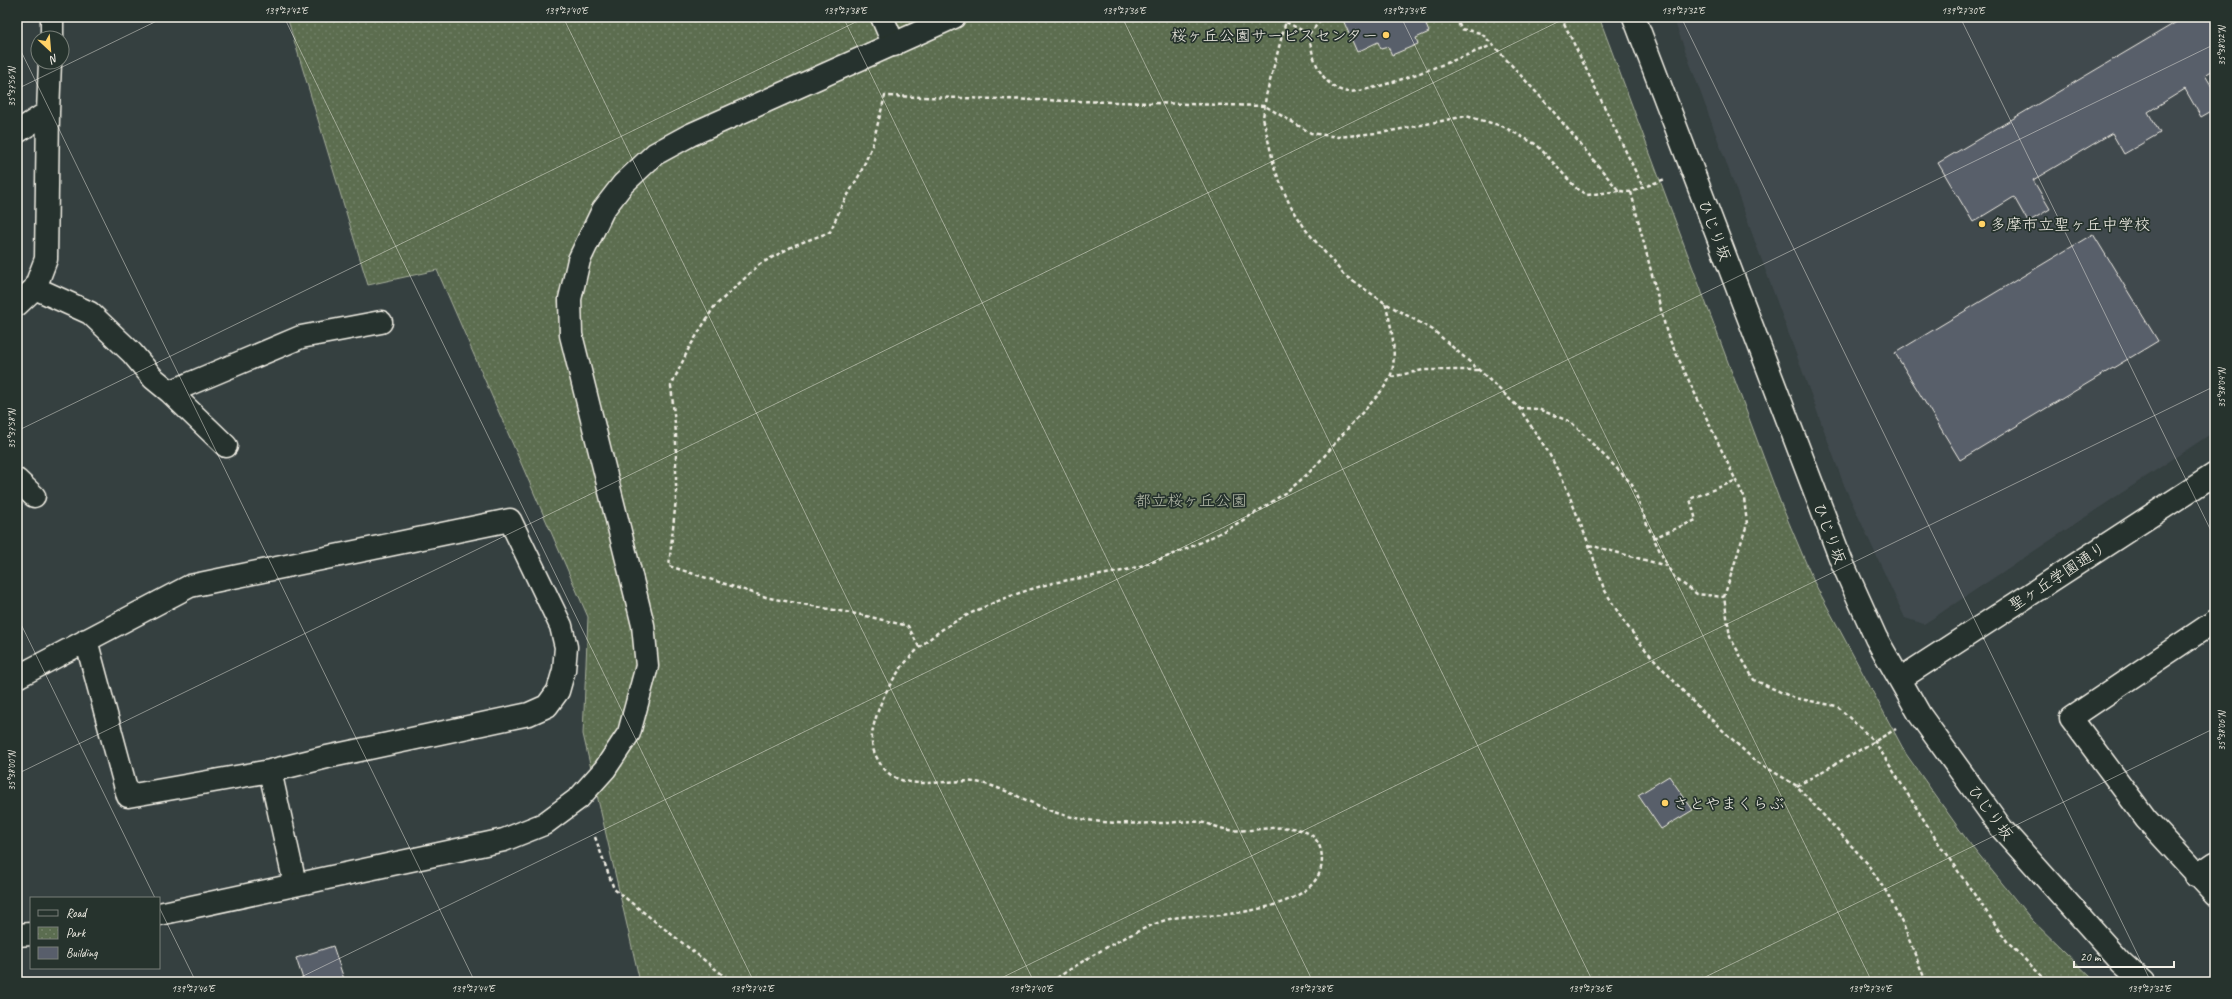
<svg xmlns="http://www.w3.org/2000/svg" width="2232" height="999" font-family="Caveat,'Klee One',sans-serif">
	<style>
		.built { fill: #40494d }
		.park { fill: url(#park-dots); stroke: #a8af9c }
		.building { fill: #585e6b; stroke: #f4f1e8 }
		.lines { fill: none; stroke-linecap: round; stroke-linejoin: round }
		.street-casing { stroke: #f4f1e8; stroke-width: 25 }
		.secondary-casing { stroke: #f4f1e8; stroke-width: 25 }
		.path { stroke: #f4f1e8; stroke-width: 2.5; stroke-dasharray: 4 3; stroke-linecap: butt }
		.street { stroke: #26332d; stroke-width: 22 }
		.secondary { stroke: #26332d; stroke-width: 22 }
		.ticks { fill: none; stroke: #f4f1e8; stroke-width: 1; stroke-opacity: 0.45 }
		.poi-dot { fill: #ffd166; stroke: #26332d; stroke-width: 1.5 }
		.labels { text-anchor: middle; stroke-width: 3.5; stroke-linejoin: round; paint-order: stroke }
		.poi-label { font-size: 16px; fill: #f4f1e8; stroke: #26332d; text-anchor: start }
		.street-label { font-size: 16px; fill: #f4f1e8; stroke: #26332d }
		.park-label { font-size: 16px; fill: #b7bcab; stroke: #26332d }
		.neatline { fill: none; stroke: #f4f1e8; stroke-width: 1.5 }
		.ticks-label { font-size: 10px; text-anchor: middle; fill: #f4f1e8 }
	</style>
	<defs>
		<pattern id="park-dots" width="8" height="8" patternUnits="userSpaceOnUse"><rect width="8" height="8" fill="#5b6d50"/><path d="M2 2h.1M6 6h.1" fill="none" stroke="#738269" stroke-width="1.8" stroke-linecap="round"/></pattern>
	</defs>
	<rect width="100%" height="100%" fill="#354040"/>
	<filter id="ink" filterUnits="userSpaceOnUse"><feTurbulence type="fractalNoise" baseFrequency=".025" numOctaves="2"/><feDisplacementMap in="SourceGraphic" scale="8" xChannelSelector="R" yChannelSelector="G"/><feConvolveMatrix kernelMatrix="1 2 1 2 8 2 1 2 1" color-interpolation-filters="sRGB"/></filter>
	<g filter="url(#ink)">
		<path class="built" d="M1673,17H2215V431L1924,624L1905,618L1844,485Z"/>
		<path class="park" d="M287,17H1599L1781,504L1814,582L1906,754L1967,840L2032,920L2096,982H640L583,734L588,617L437,270L368,285Z"/>
		<path class="building" d="M1350,17H1443L1426,25L1429,32L1416,38L1418,44L1392,55L1388,47L1381,49L1378,42L1357,52L1343,20Z
			M2185,17H2215V69L2205,75L2215,92V109L2201,117L2185,89L2148,112L2160,133L2124,154L2112,133L2033,180L2050,209L2028,222L2014,197L1973,222L1938,163Z
			M2093,234L2158,341L1960,460L1895,353Z
			M1669,776L1693,810L1661,829L1638,795Z
			M333,946L345,982H304L296,958Z"/>
		<g class="lines">
			<g class="street-casing">
				<path id="street" d="M882,17L894,45
					M52,38V17
					M17,132L48,112
					M35,288L90,313L132,353L153,378L170,392L226,446
					M17,305L35,288L46,259L48,112L50,62
					M170,392L301,337L381,322
					M17,480L34,496
					M2215,621L2071,718L2146,819L2215,894
					M17,677L190,586L510,520L561,626L566,647L564,670L558,691L547,706L529,714L327,757L270,771L128,796L86,640
					M270,771L295,884
					M2196,876L2215,863"/>
			</g>
			<g class="secondary-casing">
				<path id="secondary" d="M1634,17L1841,560L1876,638L1920,715L2002,829L2121,962L2143,982
					M1900,679L2215,474
					M159,914L504,840L544,824L579,798L605,769L629,733L647,666L643,625L632,580L571,335L570,299L579,260L603,210L623,184L655,154L690,135L954,17
					M17,935L31,934"/>
			</g>
			<path class="path" d="M1287,17L1266,96L1263,118L1275,170L1289,203L1306,230L1344,275L1385,303L1433,330L1479,370L1519,408L1547,450L1563,480L1589,545L1604,589L1622,619L1644,648L1693,702L1754,760L1797,786L1867,863L1887,893L1904,927L1926,982
				M1456,17L1461,29L1481,33L1493,45
				M1561,17L1643,187
				M1286,22L1309,34C1311,55 1320,84 1343,91C1364,98 1466,55 1493,45L1547,104L1619,191L1631,192L1665,179
				M1309,34L1324,17
				M1631,192L1667,334L1744,498L1747,524L1724,597L1730,637L1754,680L1794,698L1837,706L1875,742L1939,844L2009,944L2048,982
				M1391,377L1423,370H1478
				M1519,408L1538,409L1571,422L1632,484L1646,522L1667,566
				M1653,538L1696,520L1690,499L1737,480
				M1589,545L1667,566L1675,578L1697,594L1724,597
				M919,647L908,626L862,615L769,598L669,566L676,499V433L671,386L689,348L714,307L760,264L795,245L830,232L842,205L860,174L872,146L885,96L1265,106L1311,133L1338,137L1386,132L1466,116L1502,126L1537,145L1577,189L1587,195L1619,191
				M1797,786L1896,729
				M595,837L614,889L732,982
				M1051,982C1085,959 1121,937 1160,922C1180,914 1201,917 1222,915C1251,911 1305,904 1319,874C1325,860 1322,840 1308,833C1284,821 1256,833 1230,830C1220,829 1211,824 1200,822C1188,820 1174,823 1161,823C1130,824 1099,824 1068,816C1038,809 1012,790 981,783C943,775 896,800 876,756C868,740 873,727 878,711C892,671 921,640 958,620C987,604 1021,591 1053,583C1076,578 1099,576 1122,571C1180,557 1257,518 1302,479C1319,464 1334,444 1349,427C1360,414 1382,394 1389,379C1399,361 1391,322 1385,303"/>
			<use href="#street" class="street"/>
			<use href="#secondary" class="secondary"/>
		</g>
	</g>
	<path class="ticks" d="M284,17L754,982M563,17L1034,982M843,17L1313,982M1122,17L1593,982M1401,17L1872,982M1681,17L2151,982M1960,17L2215,539M17,43L475,982M17,89L165,17M17,431L866,17M17,616L155,898M17,774L1568,17M159,907L196,982M291,982L2215,44M993,982L2215,386M1695,982L2215,728"/>
	<g class="poi-dot">
		<circle cx="1386" cy="35" r="4"/>
		<circle cx="1982" cy="224" r="4"/>
		<circle cx="1665" cy="803" r="4"/>
	</g>
	<g class="labels">
		<g class="poi-label">
			<text x="1378" y="41" text-anchor="end">桜ヶ丘公園サービスセンター</text>
			<text x="1990" y="230">多摩市立聖ヶ丘中学校</text>
			<text x="1673" y="809">さとやまくらぶ</text>
		</g>
		<g class="street-label">
			<text transform="translate(1715 230) rotate(69)" y="6">ひじり坂</text>
			<text transform="translate(1830 533) rotate(69)" y="6">ひじり坂</text>
			<text transform="translate(2057 576) rotate(-33)" y="6">聖ヶ丘学園通り</text>
			<text transform="translate(1991 812) rotate(53)" y="6">ひじり坂</text>
		</g>
		<g class="park-label">
			<text x="1191" y="506">都立桜ヶ丘公園</text>
		</g>
	</g>
	<rect width="2232" height="999" fill="none" stroke="#26332d" stroke-width="44"/>
	<rect x="30" y="897" width="130" height="72" fill="#26332d" stroke="#787f78"/>
	<rect x="38" y="910" width="20" height="6" fill="#26332d" stroke="#787f78"/>
	<text x="66" y="917" font-size="12" fill="#f4f1e8">Road</text>
	<rect x="38" y="927" width="20" height="12" fill="url(#park-dots)" stroke="#787f78"/>
	<text x="66" y="937" font-size="12" fill="#f4f1e8">Park</text>
	<rect x="38" y="947" width="20" height="12" fill="#585e6b" stroke="#787f78"/>
	<text x="66" y="957" font-size="12" fill="#f4f1e8">Building</text>
	<g transform="translate(50 50) rotate(154)"><circle r="19" fill="#26332d" stroke="#787f78"/>
	<path d="M0-3L7 15L0 10L-7 15Z" fill="#ffd166"/>
	<text y="-6" font-size="11" font-weight="bold" text-anchor="middle" fill="#f4f1e8">N</text>
	</g>
	<path d="M2074 961v6h100v-6" fill="none" stroke="#f4f1e8" stroke-width="2"/>
	<text x="2080" y="961" font-size="12" fill="#f4f1e8" stroke="#26332d" stroke-width="3" paint-order="stroke">20 m</text>
	<rect x="22" y="22" width="2188" height="955" class="neatline"/>
	<g class="ticks-label">
		<text x="286" y="14">139°27'42"E</text>
		<text x="566" y="14">139°27'40"E</text>
		<text x="845" y="14">139°27'38"E</text>
		<text x="1124" y="14">139°27'36"E</text>
		<text x="1404" y="14">139°27'34"E</text>
		<text x="1683" y="14">139°27'32"E</text>
		<text x="1963" y="14">139°27'30"E</text>
		<text transform="translate(2221 46) rotate(-90)" y="4">35°38'02"N</text>
		<text transform="translate(11 87) rotate(-90)" y="4">35°37'56"N</text>
		<text transform="translate(2221 388) rotate(-90)" y="4">35°38'04"N</text>
		<text transform="translate(11 429) rotate(-90)" y="4">35°37'58"N</text>
		<text transform="translate(2221 731) rotate(-90)" y="4">35°38'06"N</text>
		<text transform="translate(11 771) rotate(-90)" y="4">35°38'00"N</text>
		<text x="193" y="992">139°27'46"E</text>
		<text x="473" y="992">139°27'44"E</text>
		<text x="752" y="992">139°27'42"E</text>
		<text x="1031" y="992">139°27'40"E</text>
		<text x="1311" y="992">139°27'38"E</text>
		<text x="1590" y="992">139°27'36"E</text>
		<text x="1870" y="992">139°27'34"E</text>
		<text x="2149" y="992">139°27'32"E</text>
	</g>
</svg>
